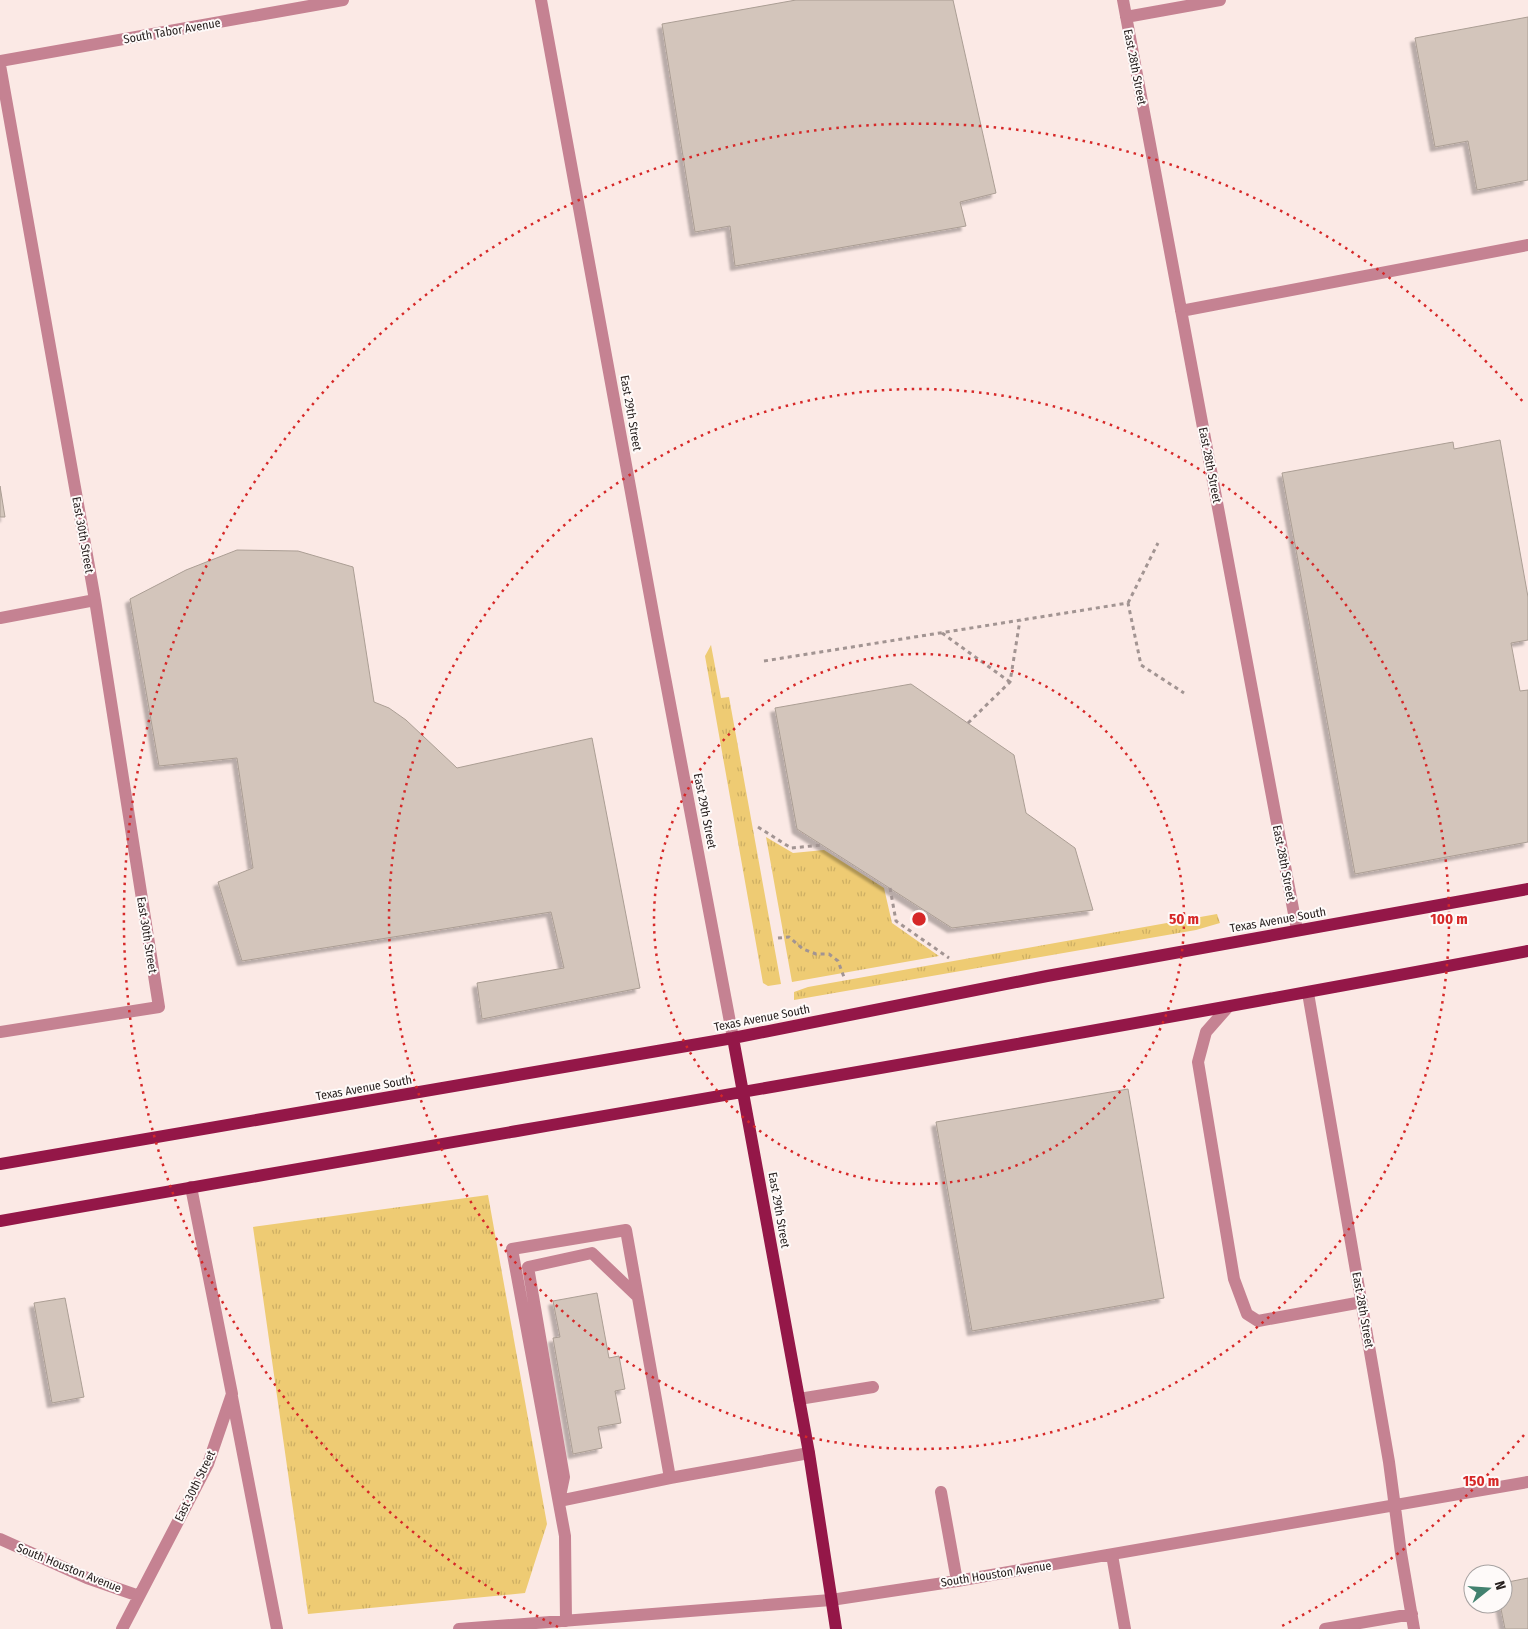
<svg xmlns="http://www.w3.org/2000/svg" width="1528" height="1629" font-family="'Fira Sans Condensed',sans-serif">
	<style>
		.grass { fill: url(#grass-tufts) }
		.building { fill: #d3c5bb; stroke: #ab9e94; filter: url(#shadow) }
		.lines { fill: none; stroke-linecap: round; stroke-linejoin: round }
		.path { stroke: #a29492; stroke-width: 3; stroke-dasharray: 4 4; stroke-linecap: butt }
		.minor { stroke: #c58292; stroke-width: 12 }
		.major { stroke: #941748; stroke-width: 12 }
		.ring { fill: none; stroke: #d62828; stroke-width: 2.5; stroke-dasharray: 2.5 5 }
		.labels { text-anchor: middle; stroke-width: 4; stroke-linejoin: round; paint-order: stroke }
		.street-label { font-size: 12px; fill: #282120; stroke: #fefaf9 }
		.centre { fill: #d62828; stroke: #fefaf9; stroke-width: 2.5 }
		.ring-label { font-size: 15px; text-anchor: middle; font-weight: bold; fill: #d62828; stroke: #fefaf9; stroke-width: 4; stroke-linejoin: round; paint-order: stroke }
	</style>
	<defs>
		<pattern id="grass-tufts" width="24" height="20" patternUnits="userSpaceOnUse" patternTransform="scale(1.25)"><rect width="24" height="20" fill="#eecb73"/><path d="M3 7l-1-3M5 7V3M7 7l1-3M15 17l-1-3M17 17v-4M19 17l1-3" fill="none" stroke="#ccae63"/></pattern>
		<filter id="shadow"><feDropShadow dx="-4.5" dy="4.5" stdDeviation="1" flood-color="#0004"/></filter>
	</defs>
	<rect width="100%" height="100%" fill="#fbe9e5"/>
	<path class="grass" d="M711,645L721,698L729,697L781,984L768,986L763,983L705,656Z
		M766,837L793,853L824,850L884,888L892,923L939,956L792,982Z
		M1217,914L1220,923L1196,930L794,1000V992L808,987Z
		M488,1195L547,1524L525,1593L308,1614L253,1227Z"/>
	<path class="building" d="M796,0H953L996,193L960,202L966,226L735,266L730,226L695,232L662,24Z
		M1528,17V180L1477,190L1468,141L1435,147L1415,38Z
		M1500,440L1528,597V640L1511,643L1520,691L1528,690V842L1355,874L1282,473L1453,442L1454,449Z
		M0,486L5,517H0Z
		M237,550L298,551L353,567L374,702L389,708L406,720L457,768L592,738L640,988L482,1019L477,983L564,968L551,912L242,961L218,882L253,868L237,758L159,766L130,599L186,570Z
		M911,684L1014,755L1026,813L1075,848L1093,910L952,928L797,829L775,708Z
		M1128,1089L1164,1298L972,1331L936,1122Z
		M597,1293L609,1358L619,1356L625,1389L615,1391L621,1423L598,1427L602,1448L573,1454L553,1338L560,1337L553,1301Z
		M65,1298L84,1397L52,1403L34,1303Z
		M1528,1578V1629H1505L1500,1604H1503V1583Z"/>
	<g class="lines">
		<path class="path" d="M1128,603L1158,543
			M942,633L1010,682
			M764,661L1128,603L1141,665L1184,693
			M968,723L1010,682L1020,620
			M758,827L791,848L822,845
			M890,888L896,921L949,958
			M778,938L789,937L803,949L816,954H829L838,961L844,977"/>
		<path class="minor" d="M541,0L658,640L733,1038
			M1123,0L1297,930
			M1126,17L1220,0
			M0,61L343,0
			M0,65L95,600L159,1007L0,1032
			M1181,311L1528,245
			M0,618L95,600
			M1308,993L1389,1462L1401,1553L1414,1629
			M1228,1007L1206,1032L1198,1062L1234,1279L1247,1314L1258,1321L1362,1302
			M638,1297L592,1253L528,1267L564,1477L559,1501L670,1478L809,1453
			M232,1397L277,1629
			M799,1399L873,1387
			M941,1492L957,1581
			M0,1539L87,1578L139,1596
			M1112,1555L1125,1629
			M566,1621L565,1536L512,1249L626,1230L670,1478
			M122,1629L208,1464L232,1394L191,1187
			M459,1629L831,1600L957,1581L1528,1482
			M1325,1629L1412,1614"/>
		<path class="major" d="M733,1038L809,1453L836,1629
			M0,1164L733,1038L1047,976L1528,889
			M0,1221C509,1131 1020,1047 1528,951"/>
	</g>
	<g class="ring">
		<circle cx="919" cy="919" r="265"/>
		<circle cx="919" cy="919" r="530"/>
		<path d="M1524 1435A795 795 0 0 1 1280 1627M558 1627A795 795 0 1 1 1524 403"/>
	</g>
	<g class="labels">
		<g class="street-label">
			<text transform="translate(172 31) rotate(-10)" y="4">South Tabor Avenue</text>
			<text transform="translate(1135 67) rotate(79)" y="4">East 28th Street</text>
			<text transform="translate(631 413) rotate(80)" y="4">East 29th Street</text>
			<text transform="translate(1210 465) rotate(79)" y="4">East 28th Street</text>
			<text transform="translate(83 535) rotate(80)" y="4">East 30th Street</text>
			<text transform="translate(705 811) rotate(79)" y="4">East 29th Street</text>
			<text transform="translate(1284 863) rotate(79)" y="4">East 28th Street</text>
			<text transform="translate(1278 920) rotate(-10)" y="4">Texas Avenue South</text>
			<text transform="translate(147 935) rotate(81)" y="4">East 30th Street</text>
			<text transform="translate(762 1018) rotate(-11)" y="4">Texas Avenue South</text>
			<text transform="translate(364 1088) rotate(-10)" y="4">Texas Avenue South</text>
			<text transform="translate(779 1210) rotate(80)" y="4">East 29th Street</text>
			<text transform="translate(1363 1310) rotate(80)" y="4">East 28th Street</text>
			<text transform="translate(195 1486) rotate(-64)" y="4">East 30th Street</text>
			<text transform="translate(69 1568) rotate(22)" y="4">South Houston Avenue</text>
			<text transform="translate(996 1574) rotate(-9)" y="4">South Houston Avenue</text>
		</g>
	</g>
	<circle cx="919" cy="919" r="8" class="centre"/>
	<g class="ring-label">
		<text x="1184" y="924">50 m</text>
		<text x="1449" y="924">100 m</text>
		<text x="1481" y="1486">150 m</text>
	</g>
	<g transform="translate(1488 1589) rotate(73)"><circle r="24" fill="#fefaf9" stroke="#a8a3a2"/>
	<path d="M0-4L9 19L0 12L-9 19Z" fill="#42816f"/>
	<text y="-8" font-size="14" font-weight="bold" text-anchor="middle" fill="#282120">N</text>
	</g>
</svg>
